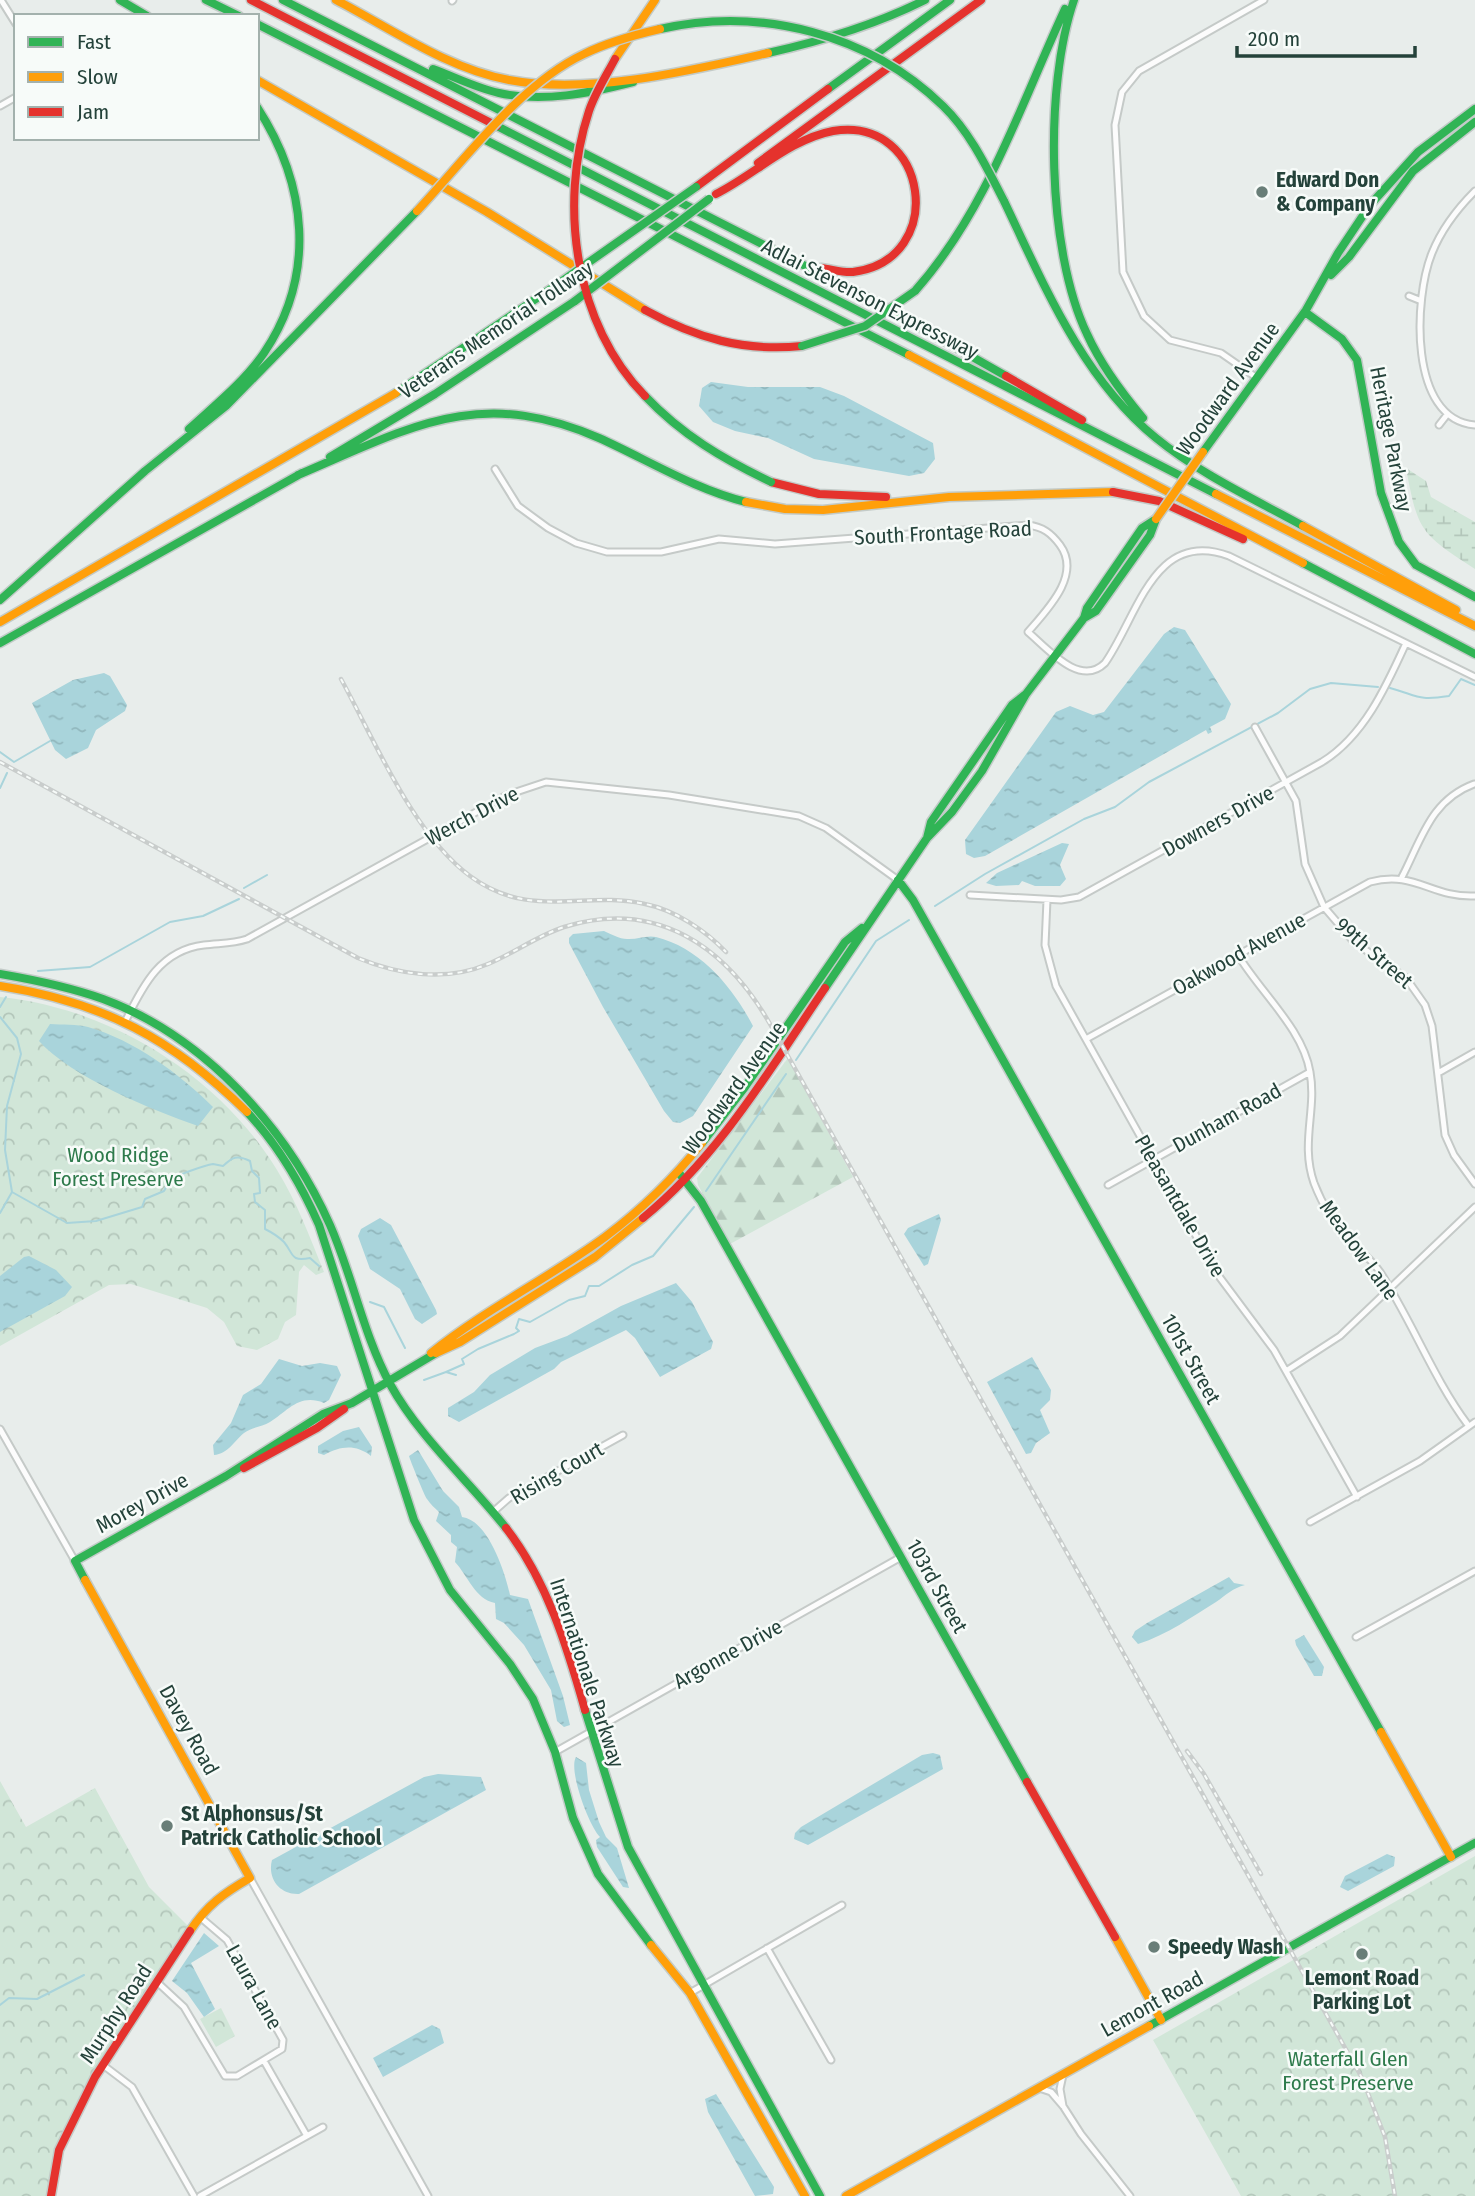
<svg xmlns="http://www.w3.org/2000/svg" width="1475" height="2196" font-family="'Fira Sans Condensed',sans-serif">
	<style>
		.forest { fill: url(#forest-firs) }
		.wetland { fill: url(#wetland-marsh) }
		.park { fill: url(#park-crowns) }
		.water { fill: url(#water-ripples) }
		.lines { fill: none; stroke-linecap: round; stroke-linejoin: round }
		.stream { stroke: #a9d4db; stroke-width: 2 }
		.street-casing { stroke: #c5cac8; stroke-width: 9 }
		.fast-casing { stroke: #c3cbc8; stroke-width: 11 }
		.slow-casing { stroke: #c3cbc8; stroke-width: 11 }
		.jam-casing { stroke: #c3cbc8; stroke-width: 11 }
		.street { stroke: #fcfcfc; stroke-width: 5 }
		.fast { stroke: #30b455; stroke-width: 8 }
		.slow { stroke: #ff9f0a; stroke-width: 8 }
		.jam { stroke: #e5322d; stroke-width: 8 }
		.rail-casing { stroke: #c9cdcc; stroke-width: 4.5 }
		.rail { stroke: #f7fbf9; stroke-width: 2; stroke-dasharray: 5; stroke-linecap: butt }
		.fast-bridge-casing { stroke: #c3cbc8; stroke-width: 11; stroke-linecap: butt }
		.slow-bridge-casing { stroke: #c3cbc8; stroke-width: 11; stroke-linecap: butt }
		.jam-bridge-casing { stroke: #c3cbc8; stroke-width: 11; stroke-linecap: butt }
		.fast-bridge { stroke: #30b455; stroke-width: 8 }
		.slow-bridge { stroke: #ff9f0a; stroke-width: 8 }
		.jam-bridge { stroke: #e5322d; stroke-width: 8 }
		.poi-dot { fill: #697e78; stroke: #f7fbf9; stroke-width: 2.5 }
		.labels { text-anchor: middle; stroke-width: 5; stroke-linejoin: round; paint-order: stroke }
		.poi-label { font-size: 21px; font-weight: bold; fill: #24423a; stroke: #f7fbf9; text-anchor: start }
		.street-label { font-size: 21px; fill: #24423a; stroke: #f7fbf9 }
		.park-label { font-size: 21px; fill: #2d7a4b; stroke: #f7fbf9 }
	</style>
	<defs>
		<pattern id="forest-firs" width="22" height="20" patternUnits="userSpaceOnUse" patternTransform="scale(1.75)"><rect width="22" height="20" fill="#d1e6d8"/><path d="M5 1l3.5 6h-7zM16 11l3.5 6h-7z" fill="#b3c6ba"/></pattern>
		<pattern id="wetland-marsh" width="20" height="14" patternUnits="userSpaceOnUse" patternTransform="scale(1.75)"><rect width="20" height="14" fill="#d1e6d8"/><path d="M1 5h8M5 5V1M11 12h8M15 12V8" fill="none" stroke="#b3c6ba"/></pattern>
		<pattern id="park-crowns" width="20" height="18" patternUnits="userSpaceOnUse" patternTransform="scale(1.75)"><rect width="20" height="18" fill="#d1e6d8"/><path d="M2 6a3 3 0 1 1 6 0M12 15a3 3 0 1 1 6 0" fill="none" stroke="#b3c6ba"/></pattern>
		<pattern id="water-ripples" width="26" height="14" patternUnits="userSpaceOnUse" patternTransform="scale(1.75)"><rect width="26" height="14" fill="#a9d4db"/><path d="M2 4q2-2 4 0t4 0M15 11q2-2 4 0t4 0" fill="none" stroke="#91b7bd"/></pattern>
	</defs>
	<rect width="100%" height="100%" fill="#e8edeb"/>
	<path class="forest" d="M788,1058L853,1177L730,1244L698,1185L697,1178Z"/>
	<path class="wetland" d="M1406,468L1426,481L1431,497L1475,522V569C1420,533 1418,532 1406,468Z"/>
	<path class="park" d="M0,997C110,1008 219,1075 277,1170C297,1202 310,1238 324,1272L316,1275L304,1265L299,1272L296,1315L285,1322L278,1339L257,1350L237,1346L224,1322L207,1308L131,1284L109,1285L0,1346Z
		M0,1781L26,1827L95,1788L149,1887L189,1927C138,2006 59,2102 48,2196H0Z
		M1475,1856V2196H1241L1153,2040Z
		M221,2008L235,2036L216,2047L200,2019Z"/>
	<path class="water" d="M711,382L748,387H820L844,396L933,443L935,459L924,473L909,476L814,459L768,438L735,431L713,422L699,406L702,388Z
		M1174,627L1185,630L1231,704L1225,719L1210,727L1212,732L1208,734L1206,730L985,856L974,858L966,854L965,840L1056,712L1070,706L1093,715L1104,712L1164,634Z
		M104,673L110,676L127,705L125,711L96,730L88,748L66,759L55,750L32,703L73,680Z
		M1062,843L1069,844L1060,865L1066,879L1060,886H1035L1022,881L1019,885L996,886L986,883L997,873Z
		M604,931C611,934 621,940 629,939C639,939 647,935 656,937C700,948 732,986 753,1026L693,1116L680,1123L673,1122L664,1111L603,1007L569,943V938L573,934Z
		M50,1024C62,1025 77,1024 88,1027C134,1040 180,1074 213,1107L198,1126C152,1110 71,1077 39,1041Z
		M939,1214L941,1220L928,1264L924,1266L904,1234L908,1228Z
		M380,1218L391,1225L436,1310L437,1314L422,1324L415,1319L400,1289L370,1269L358,1236L361,1229Z
		M29,1256L56,1270L72,1287L65,1296L0,1332V1276L24,1257Z
		M676,1283L692,1302L713,1342L711,1349L660,1377L635,1338L626,1330L561,1362L554,1369L459,1422L448,1416V1408L474,1392L490,1375L535,1348L567,1336L621,1306Z
		M1032,1357L1051,1390L1050,1400L1040,1410L1050,1433L1036,1443L1031,1453L1026,1454L987,1382Z
		M279,1359L302,1366L320,1363L337,1366L341,1375L329,1400L324,1403C299,1393 288,1411 270,1422C262,1427 252,1427 244,1433C234,1441 228,1454 214,1455L213,1445L231,1423L243,1395L261,1384Z
		M359,1427L372,1447L371,1456C355,1444 341,1446 324,1455L318,1453V1446L343,1431Z
		M418,1450L443,1491L459,1507L462,1517C488,1520 505,1572 510,1595L528,1599L563,1696L570,1725L564,1727L557,1721L551,1690L524,1645L504,1623L496,1619L495,1603C475,1599 468,1576 455,1562L457,1547L451,1542V1535L436,1521L439,1512C435,1508 430,1504 427,1499C425,1497 410,1460 409,1456Z
		M1229,1577L1234,1583L1245,1585C1233,1588 1226,1595 1216,1602C1193,1616 1167,1635 1138,1644L1132,1637L1135,1631L1147,1623Z
		M1304,1635L1324,1667L1322,1676H1314L1296,1645L1295,1640Z
		M933,1753L940,1755L943,1769L808,1845L794,1839L795,1833L801,1827L922,1755Z
		M576,1757L586,1763L589,1790L599,1822L606,1837L617,1848L629,1888L623,1887L597,1847L596,1840L600,1837C589,1826 568,1770 576,1757Z
		M438,1774L481,1777L486,1790L299,1894C280,1895 267,1879 272,1860L424,1777Z
		M1387,1854L1395,1857L1394,1866L1348,1891L1340,1887L1345,1876Z
		M204,1933L219,1946L191,1963L215,2009L204,2017L187,1993L172,1981Z
		M432,2025L440,2029L444,2043L383,2077L373,2058Z
		M716,2094L774,2187L773,2194L755,2196L708,2112L705,2099Z"/>
	<g class="lines">
		<path class="stream" d="M1390,688C1419,696 1417,701 1449,696L1461,679L1475,685
			M0,752L14,762L50,741
			M0,788L7,773
			M244,888L267,875
			M935,906L985,874L1084,819L1115,807L1149,782L1278,713L1310,689L1331,683L1378,687
			M38,971L90,967L170,922L203,916L239,899
			M0,1007L6,997
			M0,1017L17,1038L21,1054L7,1106L5,1150L12,1192L0,1213
			M796,1060L876,941L909,920
			M706,1191L786,1074
			M12,1192L67,1223L96,1221L142,1207L145,1199L164,1191C166,1188 167,1184 169,1181C173,1176 206,1165 213,1164L223,1166C232,1158 236,1154 250,1161L252,1171L259,1178L260,1193L254,1194L255,1202L265,1210V1229C271,1232 279,1237 284,1242C294,1254 290,1262 310,1258L319,1266
			M370,1302L384,1307L405,1348
			M446,1372L464,1364L462,1359L478,1349L514,1334L519,1331L516,1328L519,1319L530,1322L569,1300L585,1296L589,1286H599L632,1265L653,1256L694,1207
			M424,1380L446,1372L456,1375
			M0,2005L9,1998L37,1999L84,1975"/>
		<g class="street-casing">
			<path id="street" d="M1,0L16,24
				M452,1L453,0
				M0,106L16,97
				M1475,191C1457,209 1442,228 1432,253C1414,297 1408,420 1475,425
				M1409,296L1419,300
				M1257,378L1221,353L1170,340L1144,316L1123,272L1115,125L1122,92L1139,71L1264,0
				M1439,425L1446,416
				M495,469L518,506L548,528L576,543L607,552H661L719,539L775,544L1028,525C1043,527 1051,533 1060,545C1082,575 1047,610 1028,632C1047,648 1080,688 1105,663C1138,616 1154,528 1229,556L1475,677
				M1255,727L1296,801L1305,864L1324,907L1354,942L1406,978L1425,1005L1432,1026L1445,1135L1454,1155L1475,1184
				M1402,877C1422,838 1431,800 1474,784
				M970,895L1061,900L1079,897L1322,762C1364,736 1386,687 1406,643
				M1047,900L1045,945L1056,986L1218,1275L1274,1350L1357,1497
				M1238,955C1260,992 1303,1029 1310,1072C1317,1110 1300,1143 1314,1183C1322,1204 1335,1225 1351,1241C1361,1252 1372,1260 1380,1272C1412,1321 1433,1378 1468,1425
				M126,1020C143,985 161,950 204,945C219,943 232,944 247,939L507,795L546,782L669,795L799,816L826,828L898,880
				M1086,1039L1370,882C1415,870 1431,898 1475,896
				M1438,1073L1475,1052
				M1108,1185L1310,1072
				M1286,1371L1340,1336L1475,1207
				M0,1429L75,1561
				M493,1512L509,1498L623,1435
				M1310,1522L1420,1461L1475,1422
				M1356,1637L1475,1571
				M555,1752L901,1557
				M250,1878L428,2196
				M767,1948L831,2060
				M157,1982L184,2007L225,2076H237L282,2049L283,2040L227,1940L200,1917
				M690,1993L842,1905
				M264,2061L307,2136
				M103,2065L132,2087L194,2196
				M1063,2075L1060,2089L1063,2106
				M1039,2088L1051,2092L1063,2106L1081,2134L1130,2196
				M200,2196L323,2127"/>
		</g>
		<g class="fast-casing">
			<path id="fast" d="M120,0L147,16
				M206,0L239,16
				M283,0L874,301L1006,376
				M1074,0C1044,87 1047,251 1087,334C1101,365 1121,392 1143,418
				M257,24L909,355
				M768,53C822,41 875,25 925,0
				M433,69C455,77 476,88 499,93C543,103 590,93 633,82
				M828,89L950,0
				M497,126L1216,494
				M1004,201C1044,285 1082,378 1156,438C1200,474 1254,499 1303,526
				M1331,275L1349,257L1413,171L1475,122
				M915,291C987,210 1020,106 1065,9
				M1305,312L1342,339L1357,360L1381,493L1399,542L1416,565L1475,597
				M396,393L555,286
				M189,429C215,405 244,382 264,353C317,274 307,184 257,107
				M1203,452L1306,310L1338,253L1370,205L1418,152L1475,109
				M330,457L435,394L575,301
				M298,475C409,428 478,385 599,438C648,460 694,489 746,502
				M1303,563L1475,654
				M0,600L145,471L226,406L417,211
				M1084,618L1096,611L1150,535L1156,519
				M0,643L302,473
				M927,838L931,822L1012,705L1026,694L1084,618L1087,608L1142,528L1156,519
				M898,880L913,900L1381,1732
				M0,974C35,980 69,987 103,999C204,1036 287,1128 330,1225C353,1277 363,1334 390,1384C420,1438 468,1480 506,1528
				M825,988L927,838L952,812L982,771L1026,694
				M247,1112C278,1145 301,1184 319,1225L414,1520L450,1590L510,1664L533,1699L555,1752L573,1818L598,1874L651,1945
				M702,1143L745,1087L845,942L862,928
				M679,1173L701,1201L1027,1782
				M85,1580L75,1561L226,1476L323,1414L352,1403L436,1353
				M585,1710L628,1847L820,2196
				M1149,2026L1475,1843"/>
		</g>
		<g class="slow-casing">
			<path id="slow" d="M336,0C390,28 448,69 509,80C589,95 689,71 768,53
				M615,59L655,0
				M257,80L487,212L645,310
				M909,355L1303,563
				M1216,494L1475,626
				M746,502L785,509L823,510L949,497L1113,492
				M1303,526L1456,610
				M0,622L396,393
				M0,986C103,1002 173,1039 247,1112
				M431,1353C486,1309 549,1278 605,1237C641,1210 674,1178 702,1143
				M436,1353L460,1342L595,1257L643,1218
				M85,1580L250,1878C224,1893 207,1905 190,1931
				M1381,1732L1451,1857
				M1115,1937L1161,2020
				M651,1945L690,1993L805,2196
				M846,2196L1149,2026"/>
		</g>
		<g class="jam-casing">
			<path id="jam" d="M251,0L497,126
				M758,163L981,0
				M696,187L828,89
				M716,194C754,175 790,139 833,131C929,115 949,260 853,272C843,273 831,269 821,268
				M645,310C696,338 744,352 802,346
				M1006,376L1082,420
				M771,482L819,494L886,497
				M1113,492L1159,501L1243,539
				M643,1218C720,1155 770,1069 825,988
				M244,1468L317,1428L344,1409
				M506,1528C547,1581 567,1646 585,1710
				M1027,1782L1115,1937
				M51,2196L59,2150L95,2077L190,1931"/>
		</g>
		<use href="#street" class="street"/>
		<use href="#fast" class="fast"/>
		<use href="#slow" class="slow"/>
		<use href="#jam" class="jam"/>
		<g class="rail-casing">
			<path id="rail" d="M341,679C375,741 413,834 470,876C531,921 584,890 645,904C675,910 706,931 726,952
				M0,762L358,958C399,975 446,982 488,964C514,953 537,936 564,927C657,898 726,947 770,1024L1362,2078L1385,2137L1395,2196
				M1187,1751L1204,1774L1261,1874"/>
		</g>
		<use href="#rail" class="rail"/>
		<g class="fast-bridge-casing">
			<path id="fast-bridge" d="M660,29C761,6 869,34 943,106C970,132 987,168 1004,201
				M555,286L696,187
				M575,301L709,199
				M802,346L865,326L915,291
				M645,396C682,435 723,459 771,482"/>
		</g>
		<g class="slow-bridge-casing">
			<path id="slow-bridge" d="M417,211C465,160 520,84 584,54C608,42 634,35 660,29
				M1156,519L1203,452"/>
		</g>
		<g class="jam-bridge-casing">
			<path id="jam-bridge" d="M615,59C606,76 595,93 589,111C558,205 575,325 645,396"/>
		</g>
		<use href="#fast-bridge" class="fast-bridge"/>
		<use href="#slow-bridge" class="slow-bridge"/>
		<use href="#jam-bridge" class="jam-bridge"/>
	</g>
	<g class="poi-dot">
		<circle cx="1262" cy="192" r="7"/>
		<circle cx="167" cy="1826" r="7"/>
		<circle cx="1154" cy="1947" r="7"/>
		<circle cx="1362" cy="1954" r="7"/>
	</g>
	<g class="labels">
		<g class="poi-label">
			<text x="1276" y="187">Edward Don<tspan x="1276" dy="24">&amp; Company</tspan></text>
			<text x="181" y="1821">St Alphonsus/St<tspan x="181" dy="24">Patrick Catholic School</tspan></text>
			<text x="1168" y="1954">Speedy Wash</text>
			<text x="1362" y="1985" text-anchor="middle">Lemont Road<tspan x="1362" dy="24">Parking Lot</tspan></text>
		</g>
		<g class="street-label">
			<text transform="translate(870 299) rotate(27)" y="7">Adlai Stevenson Expressway</text>
			<text transform="translate(496 330) rotate(-34)" y="7">Veterans Memorial Tollway</text>
			<text transform="translate(1228 389) rotate(-54)" y="7">Woodward Avenue</text>
			<text transform="translate(1391 439) rotate(79)" y="7">Heritage Parkway</text>
			<text transform="translate(943 533) rotate(-3)" y="7">South Frontage Road</text>
			<text transform="translate(472 816) rotate(-28)" y="7">Werch Drive</text>
			<text transform="translate(1218 821) rotate(-29)" y="7">Downers Drive</text>
			<text transform="translate(1374 953) rotate(41)" y="7">99th Street</text>
			<text transform="translate(1239 954) rotate(-29)" y="7">Oakwood Avenue</text>
			<text transform="translate(734 1088) rotate(-54)" y="7">Woodward Avenue</text>
			<text transform="translate(1227 1118) rotate(-29)" y="7">Dunham Road</text>
			<text transform="translate(1180 1206) rotate(60)" y="7">Pleasantdale Drive</text>
			<text transform="translate(1359 1250) rotate(54)" y="7">Meadow Lane</text>
			<text transform="translate(1191 1359) rotate(61)" y="7">101st Street</text>
			<text transform="translate(557 1473) rotate(-30)" y="7">Rising Court</text>
			<text transform="translate(142 1503) rotate(-29)" y="7">Morey Drive</text>
			<text transform="translate(937 1586) rotate(61)" y="7">103rd Street</text>
			<text transform="translate(728 1654) rotate(-29)" y="7">Argonne Drive</text>
			<text transform="translate(587 1673) rotate(72)" y="7">Internationale Parkway</text>
			<text transform="translate(189 1730) rotate(61)" y="7">Davey Road</text>
			<text transform="translate(254 1987) rotate(61)" y="7">Laura Lane</text>
			<text transform="translate(1152 2004) rotate(-29)" y="7">Lemont Road</text>
			<text transform="translate(116 2014) rotate(-57)" y="7">Murphy Road</text>
		</g>
		<g class="park-label">
			<text x="118" y="1162">Wood Ridge<tspan x="118" dy="24">Forest Preserve</tspan></text>
			<text x="1348" y="2066">Waterfall Glen<tspan x="1348" dy="24">Forest Preserve</tspan></text>
		</g>
	</g>
	<rect x="14" y="14" width="245" height="126" fill="#f7fbf9" stroke="#a3b1ad" stroke-width="2"/>
	<rect x="28" y="37" width="35" height="10" fill="#30b455" stroke="#a3b1ad" stroke-width="2"/>
	<text x="77" y="49" font-size="21" fill="#24423a">Fast</text>
	<rect x="28" y="72" width="35" height="10" fill="#ff9f0a" stroke="#a3b1ad" stroke-width="2"/>
	<text x="77" y="84" font-size="21" fill="#24423a">Slow</text>
	<rect x="28" y="107" width="35" height="10" fill="#e5322d" stroke="#a3b1ad" stroke-width="2"/>
	<text x="77" y="119" font-size="21" fill="#24423a">Jam</text>
	<path d="M1237 46v10h178v-10" fill="none" stroke="#24423a" stroke-width="3.5"/>
	<text x="1248" y="46" font-size="21" fill="#24423a" stroke="#f7fbf9" stroke-width="5" paint-order="stroke">200 m</text>
</svg>
